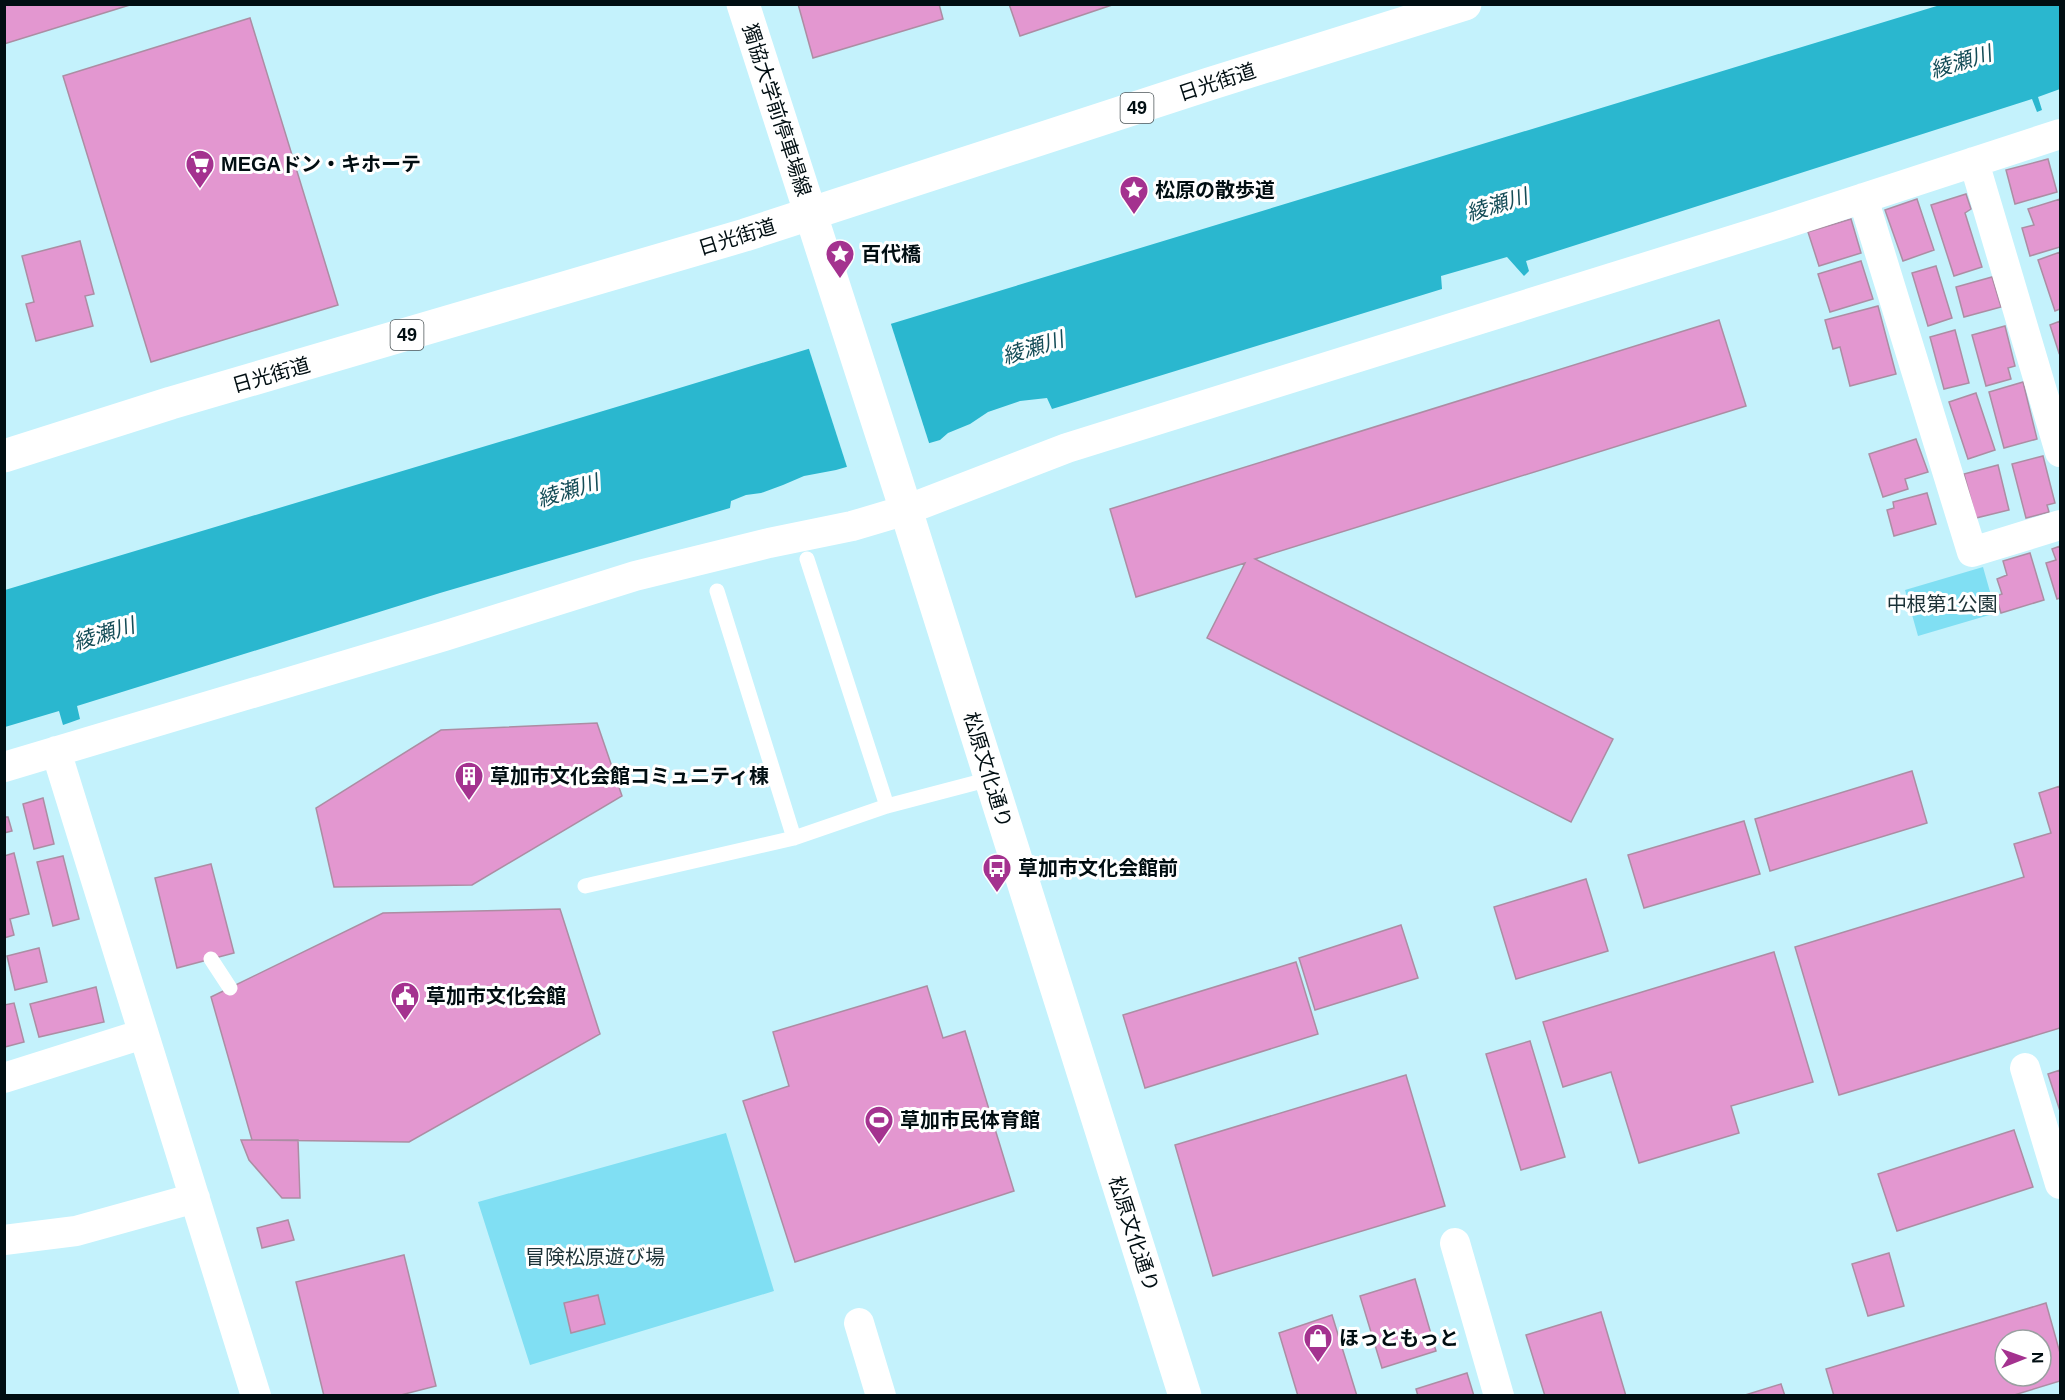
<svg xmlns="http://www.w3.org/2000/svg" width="2065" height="1400" font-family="Arial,'Noto Sans JP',sans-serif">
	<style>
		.green { fill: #80dff3 }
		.water { fill: #2ab7cf }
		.pier { fill: #c4f2fc }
		.building { fill: #e397d0; stroke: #ac8da3; stroke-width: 1.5; fill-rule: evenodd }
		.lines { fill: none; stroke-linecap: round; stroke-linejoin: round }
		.service { stroke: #fff; stroke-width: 15 }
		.minor { stroke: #fff; stroke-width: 30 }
		.tertiary { stroke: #fff; stroke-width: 33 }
		.secondary { stroke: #fff; stroke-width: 33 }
		.primary { stroke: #fff; stroke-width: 33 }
		.labels { text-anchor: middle; stroke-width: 6; stroke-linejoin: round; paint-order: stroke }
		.shield { fill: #fff; stroke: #4d5659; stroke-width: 1.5 }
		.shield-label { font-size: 18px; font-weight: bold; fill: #010e12 }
		.street-label { font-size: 20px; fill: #010e12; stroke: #fff }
		.poi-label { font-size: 20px; font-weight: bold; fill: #010e12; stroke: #fff; text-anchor: start }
		.park-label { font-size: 20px; fill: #1c3237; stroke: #fff }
		.water-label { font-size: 21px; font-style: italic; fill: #144c57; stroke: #fff }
	</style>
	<rect width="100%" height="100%" fill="#c4f2fc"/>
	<path class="green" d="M1983,567L1996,613L1918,636L1905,590Z
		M726,1133L774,1291L530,1365L478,1202Z"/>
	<path class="water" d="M1940,5H2060V89L2038,97L2042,110L2037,112L2032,99L1526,261L1529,271L1524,276L1507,257L1441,276L1442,289L1052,409L1047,398L1020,401L988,412L970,424L948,433L940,440L836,470L804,476L783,485L761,493L746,495L731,501L730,508L440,593L77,706L80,719L63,725L59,711L5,727V590L663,393Z"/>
	<path class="pier" d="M890,321L930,446L848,470L808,346Z"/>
	<path class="building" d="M4,4H133L4,44Z
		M798,4H939L943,19L813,58Z
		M1009,4H1115L1020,36Z
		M250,18L338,305L151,362L63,76Z
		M2048,159L2057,192L2015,204L2006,170Z
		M1966,194L1971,209L1965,213L1982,267L1954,276L1931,205Z
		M1917,199L1934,250L1903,261L1885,210Z
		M2060,199V247L2030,256L2022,228L2034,225L2028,209Z
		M1851,219L1861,253L1819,266L1808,232Z
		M80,241L94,294L85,296L93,326L36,341L26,304L34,302L22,256Z
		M2060,252V309L2055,311L2038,260Z
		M1861,261L1873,299L1830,312L1818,274Z
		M1936,266L1952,318L1928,326L1912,273Z
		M1992,277L2001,307L1964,317L1956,287Z
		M1878,306L1896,374L1850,386L1840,347L1833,349L1825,320Z
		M1719,320L1746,406L1255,559L1613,739L1571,822L1207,638L1245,563L1136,597L1110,509Z
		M2060,321V352L2059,353L2050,325Z
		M2005,326L2015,366L2008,368L2011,379L1986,386L1972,335Z
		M1955,330L1969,383L1944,389L1930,337Z
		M2023,382L2037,439L2004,448L1989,392Z
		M1976,393L1995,450L1968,459L1949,402Z
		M1916,439L1928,472L1905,479L1908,489L1883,497L1869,454Z
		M2043,456L2055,503L2047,505L2049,512L2026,518L2012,464Z
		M1998,465L2009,510L1976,518L1964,474Z
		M1927,493L1936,524L1894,536L1887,510L1894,508L1893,502Z
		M2060,546V598L2057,599L2046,563L2056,560L2052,549Z
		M2030,553L2044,600L2001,613L1996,596L2002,594L1997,579L2007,575L2003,561Z
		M597,723L622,796L472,885L334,887L316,808L441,730Z
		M1912,771L1927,823L1770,871L1755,819Z
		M2060,786V1028L1839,1095L1795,947L2024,877L2014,844L2051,833L2039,793Z
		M43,798L54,844L34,849L23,804Z
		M4,817H8L12,831L4,833Z
		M1744,821L1760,874L1644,908L1628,855Z
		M14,853L29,914L10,919L14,935L4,938V856Z
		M63,856L79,919L53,926L37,862Z
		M211,864L234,953L177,968L155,878Z
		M1586,879L1608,951L1516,979L1494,907Z
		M560,909L600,1034L409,1142L252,1140L211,997L383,913Z
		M1401,925L1418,978L1315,1010L1299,958Z
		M39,948L47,982L15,990L7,956Z
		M1774,952L1813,1082L1731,1106L1739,1133L1639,1163L1611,1072L1563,1087L1543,1022Z
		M1296,962L1318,1034L1145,1088L1123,1015Z
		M927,986L943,1038L965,1031L1014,1191L795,1262L743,1101L789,1086L773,1032Z
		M96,987L104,1022L39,1037L30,1004Z
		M14,1003L24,1042L5,1047L4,1005Z
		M1530,1041L1565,1157L1521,1170L1486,1054Z
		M2060,1070V1111L2048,1074Z
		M1406,1075L1445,1206L1213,1276L1175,1145Z
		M2014,1130L2033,1187L1897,1231L1878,1174Z
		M241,1140H298L300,1198H282L249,1160Z
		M288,1220L294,1240L262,1248L257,1228Z
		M1889,1253L1904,1306L1868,1316L1852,1264Z
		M404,1255L436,1386L397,1396H324L296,1282Z
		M1415,1279L1436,1351L1382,1368L1360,1296Z
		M598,1295L605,1324L571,1333L564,1303Z
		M2046,1303L2060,1353V1381L2011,1396H1834L1826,1369ZM2005,1340H2041V1376H2005Z
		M1601,1312L1626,1396H1545L1526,1335Z
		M1332,1315L1357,1396H1298L1279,1333Z
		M1467,1373L1474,1396H1418L1416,1389Z
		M1781,1384L1785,1396H1742Z"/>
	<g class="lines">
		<path class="service" d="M807,559L887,806
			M717,591L794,838
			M585,886L794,838L887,806L990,779
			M211,959L230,988"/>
		<path class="minor" d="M1974,162L2060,452
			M1863,198L1972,552L2060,525
			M56,751L256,1396
			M4,767L444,636L635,576L769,543L852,526L906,510L1067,448L1778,226L2060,134
			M2025,1068L2060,1184
			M4,1078L143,1034
			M4,1240L76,1231L195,1198
			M1455,1243L1499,1396
			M859,1323L881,1396"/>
		<path class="tertiary" d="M811,215L906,510L1185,1396"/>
		<path class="secondary" d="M743,4L811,215"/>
		<path class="primary" d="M4,456L171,403L745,235L1209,84L1465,4"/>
	</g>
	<defs>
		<g id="supermarket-pin" transform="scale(1.5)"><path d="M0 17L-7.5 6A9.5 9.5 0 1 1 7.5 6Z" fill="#a4328f" stroke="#fff"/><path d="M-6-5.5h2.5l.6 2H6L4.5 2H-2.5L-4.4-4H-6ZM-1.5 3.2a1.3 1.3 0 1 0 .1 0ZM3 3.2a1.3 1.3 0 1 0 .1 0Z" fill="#fff"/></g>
		<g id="sight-pin" transform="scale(1.5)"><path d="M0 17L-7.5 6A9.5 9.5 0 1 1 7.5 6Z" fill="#a4328f" stroke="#fff"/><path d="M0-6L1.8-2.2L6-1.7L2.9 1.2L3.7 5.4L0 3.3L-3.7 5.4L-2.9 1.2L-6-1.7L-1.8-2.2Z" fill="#fff"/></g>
		<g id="building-pin" transform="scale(1.5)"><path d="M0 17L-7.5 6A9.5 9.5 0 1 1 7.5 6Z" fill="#a4328f" stroke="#fff"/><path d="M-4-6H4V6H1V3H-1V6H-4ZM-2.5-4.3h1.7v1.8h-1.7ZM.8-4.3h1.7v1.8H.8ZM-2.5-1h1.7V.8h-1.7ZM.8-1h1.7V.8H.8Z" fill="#fff"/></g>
		<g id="bus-pin" transform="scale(1.5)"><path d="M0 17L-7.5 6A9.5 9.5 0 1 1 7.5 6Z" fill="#a4328f" stroke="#fff"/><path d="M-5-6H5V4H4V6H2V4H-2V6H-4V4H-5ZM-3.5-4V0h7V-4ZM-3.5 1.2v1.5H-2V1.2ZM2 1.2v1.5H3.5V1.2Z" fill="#fff"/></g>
		<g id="civic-pin" transform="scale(1.5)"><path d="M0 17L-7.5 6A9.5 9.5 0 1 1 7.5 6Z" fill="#a4328f" stroke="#fff"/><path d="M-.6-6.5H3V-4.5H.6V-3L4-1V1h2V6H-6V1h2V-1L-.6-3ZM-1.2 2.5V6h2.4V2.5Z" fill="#fff"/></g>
		<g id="stadium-pin" transform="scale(1.5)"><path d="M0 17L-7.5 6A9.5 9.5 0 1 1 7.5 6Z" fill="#a4328f" stroke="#fff"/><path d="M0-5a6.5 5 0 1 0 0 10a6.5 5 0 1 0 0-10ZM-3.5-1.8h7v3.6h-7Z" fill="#fff"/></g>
		<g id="shop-pin" transform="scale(1.5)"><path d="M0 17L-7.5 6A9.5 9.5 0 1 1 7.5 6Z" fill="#a4328f" stroke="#fff"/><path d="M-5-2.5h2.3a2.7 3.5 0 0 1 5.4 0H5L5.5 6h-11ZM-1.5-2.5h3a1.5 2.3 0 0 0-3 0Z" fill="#fff"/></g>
	</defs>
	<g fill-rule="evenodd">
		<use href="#supermarket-pin" x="200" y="164"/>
		<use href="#sight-pin" x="1134" y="190"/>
		<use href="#sight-pin" x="840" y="254"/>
		<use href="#building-pin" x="469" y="776"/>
		<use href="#bus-pin" x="997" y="868"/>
		<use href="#civic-pin" x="405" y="996"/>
		<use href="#stadium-pin" x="879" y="1120"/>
		<use href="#shop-pin" x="1318" y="1338"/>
	</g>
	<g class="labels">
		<g class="shield">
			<rect x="1120.5" y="93" width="33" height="30" rx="4.5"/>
			<rect x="390.5" y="320" width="33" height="30" rx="4.5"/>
		</g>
		<g class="shield-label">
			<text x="1137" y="114">49</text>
			<text x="407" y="341">49</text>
		</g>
		<g class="street-label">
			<text transform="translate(1217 82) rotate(-18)" y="7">日光街道</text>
			<text transform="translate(777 110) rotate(72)" y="7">獨協大学前停車場線</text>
			<text transform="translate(737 237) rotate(-17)" y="7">日光街道</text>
			<text transform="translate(271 375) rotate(-16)" y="7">日光街道</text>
			<text transform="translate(988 770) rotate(73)" y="7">松原文化通り</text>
			<text transform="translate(1134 1234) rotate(72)" y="7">松原文化通り</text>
		</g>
		<g class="poi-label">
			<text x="221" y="171">MEGAドン・キホーテ</text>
			<text x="1155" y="197">松原の散歩道</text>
			<text x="861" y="261">百代橋</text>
			<text x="490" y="783">草加市文化会館コミュニティ棟</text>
			<text x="1018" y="875">草加市文化会館前</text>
			<text x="426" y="1003">草加市文化会館</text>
			<text x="900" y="1127">草加市民体育館</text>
			<text x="1339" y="1345">ほっともっと</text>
		</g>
		<g class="park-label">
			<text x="1942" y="611">中根第1公園</text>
			<text x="595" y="1264">冒険松原遊び場</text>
		</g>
		<g class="water-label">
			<text transform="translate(1961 62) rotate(-17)" y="7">綾瀬川</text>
			<text transform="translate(1497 205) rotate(-17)" y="7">綾瀬川</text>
			<text transform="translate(1033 348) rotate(-17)" y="7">綾瀬川</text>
			<text transform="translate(568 491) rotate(-17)" y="7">綾瀬川</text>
			<text transform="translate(104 634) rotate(-17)" y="7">綾瀬川</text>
		</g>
	</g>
	<rect width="2065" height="1400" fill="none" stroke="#010e12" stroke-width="12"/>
	<g transform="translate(2023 1358) rotate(89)"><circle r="28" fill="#ffffff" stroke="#999fa0" stroke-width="1.5"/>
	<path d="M0-4.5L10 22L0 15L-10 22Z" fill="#a4328f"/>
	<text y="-9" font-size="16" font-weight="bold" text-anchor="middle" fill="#010e12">N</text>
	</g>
</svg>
